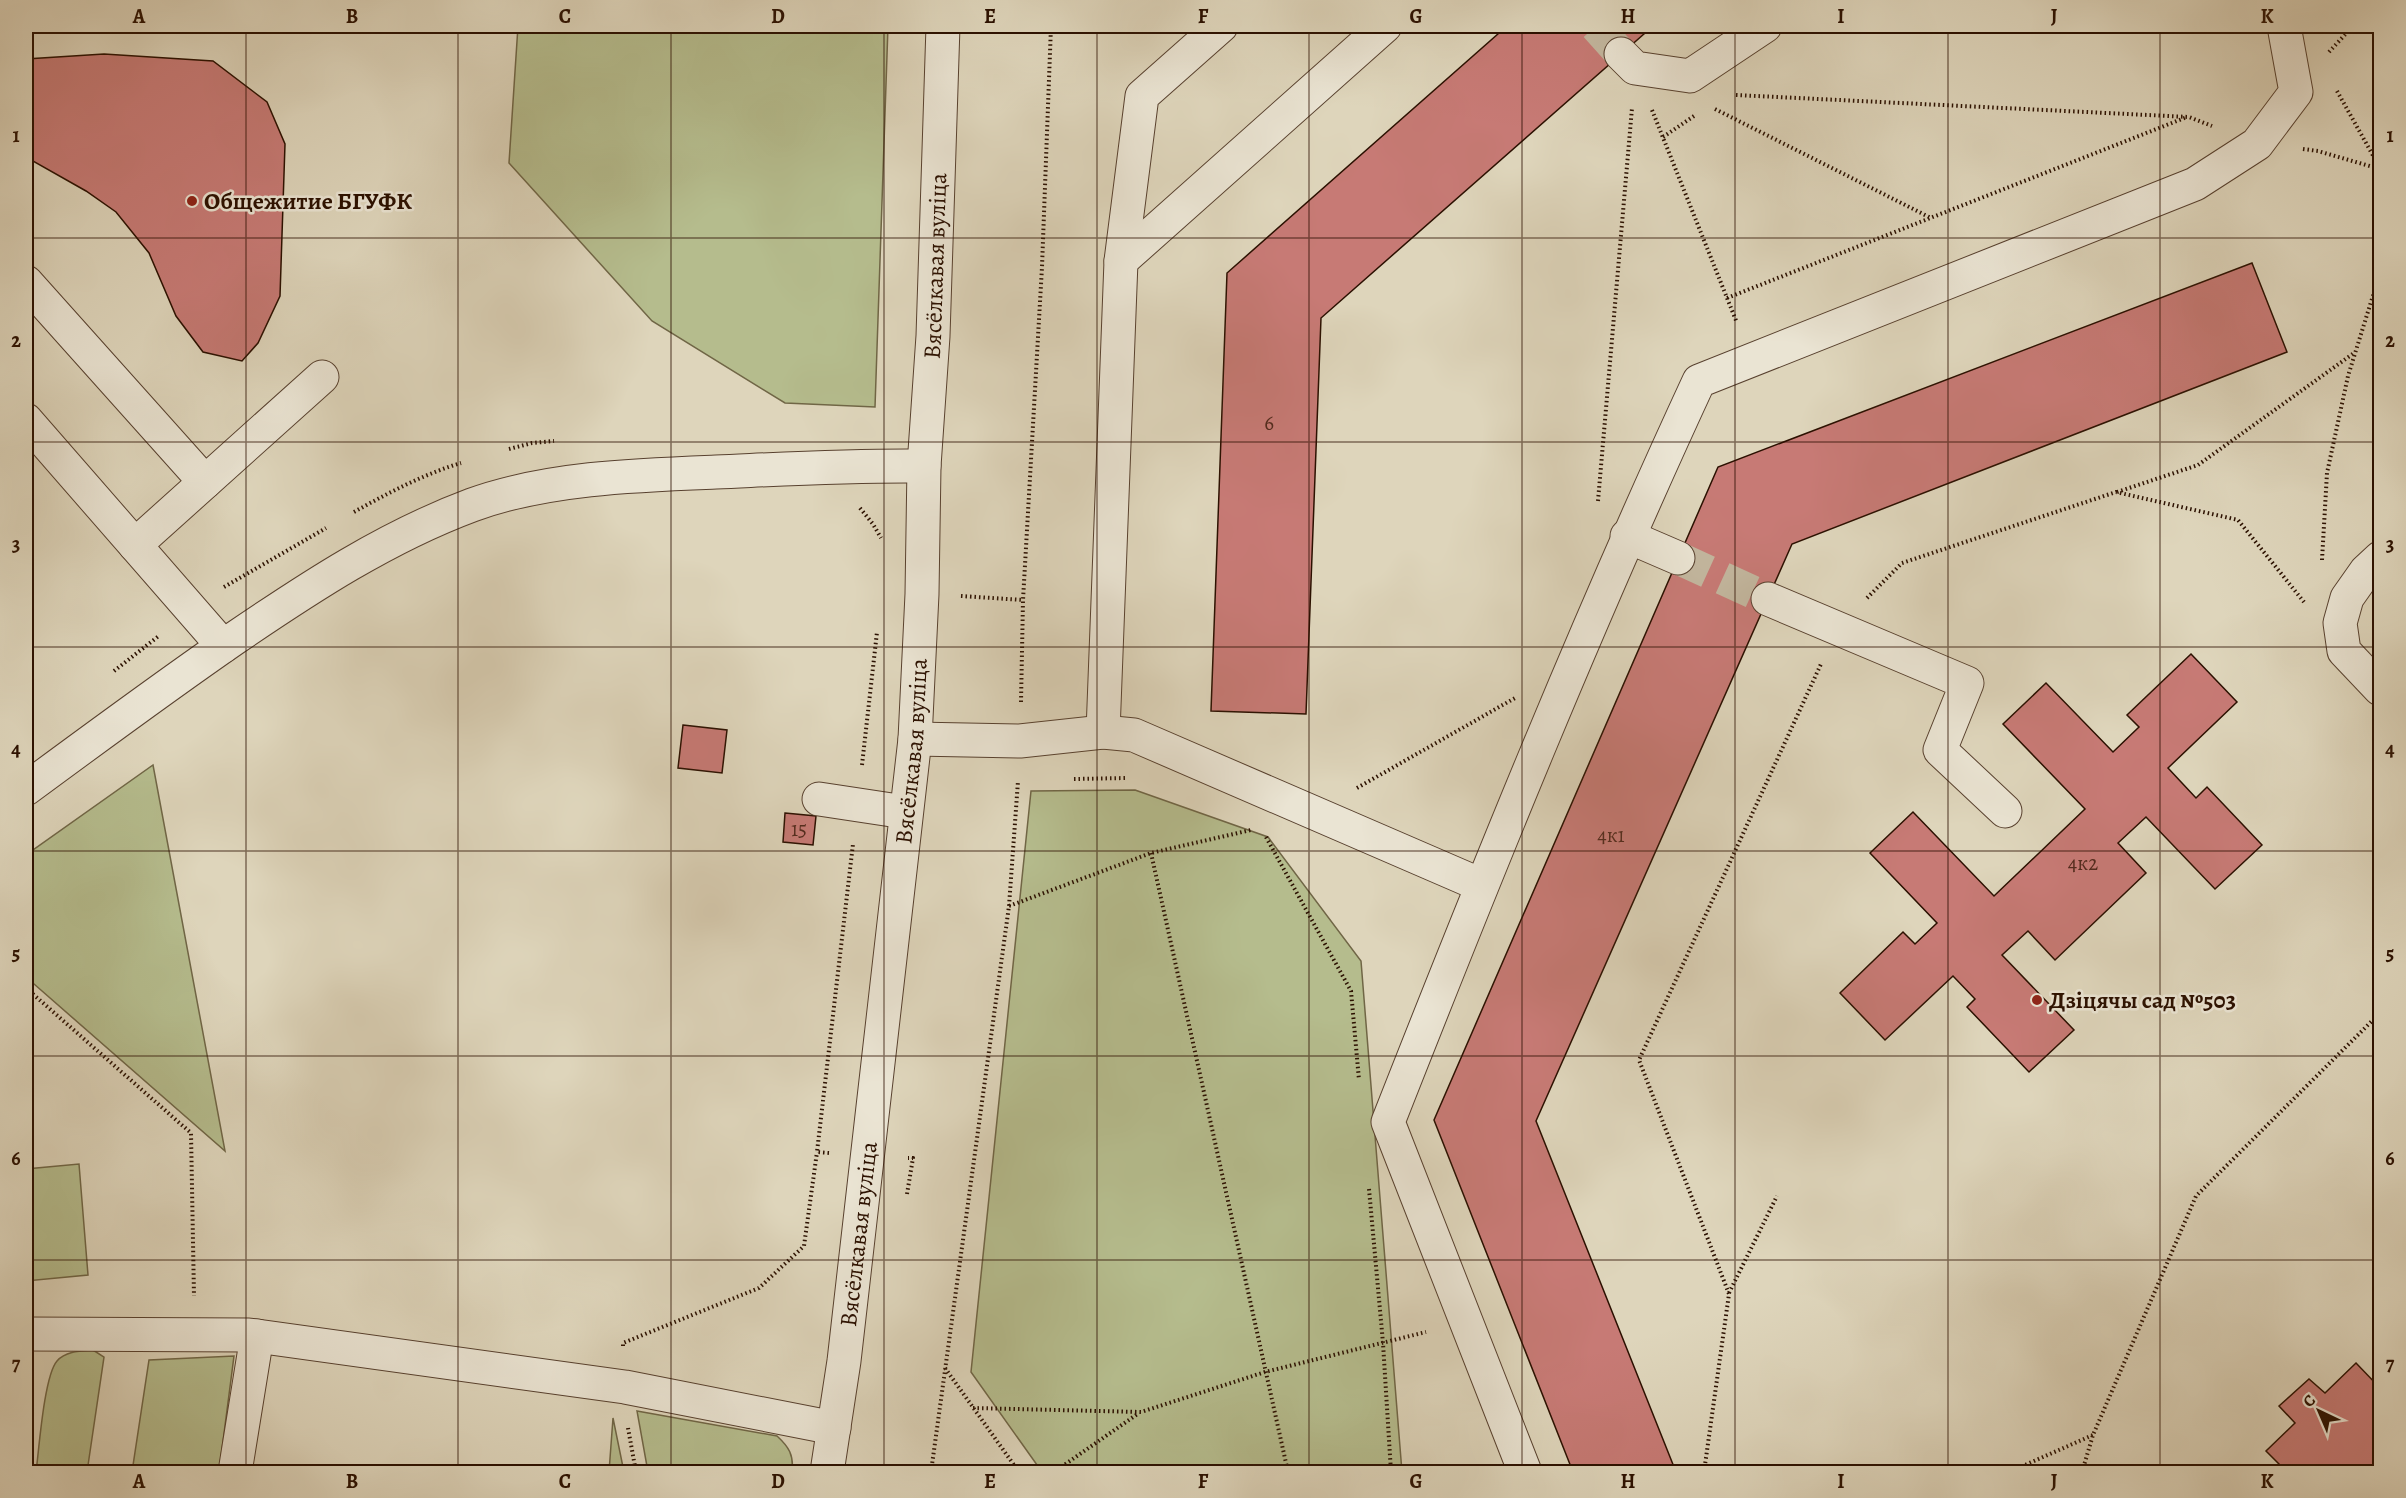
<svg xmlns="http://www.w3.org/2000/svg" width="2406" height="1498" font-family="Alegreya,serif">
	<style>
		.green { fill: #b5bc8d; stroke: #706646; stroke-width: 1.5 }
		.building { fill: #c77a75; stroke: #2b1000; stroke-width: 1.5 }
		.lines { fill: none; stroke-linecap: round; stroke-linejoin: round }
		.minor-tunnel { stroke: #c3b79f; stroke-width: 33; stroke-dasharray: 33 16; stroke-linecap: butt }
		.minor-casing { stroke: #58412f; stroke-width: 35 }
		.path { stroke: #2b1000; stroke-width: 4; stroke-dasharray: 1.5 3; stroke-linecap: butt }
		.minor { stroke: #eae4d3; stroke-width: 33 }
		.grid { fill: none; stroke: #2b1000; stroke-width: 1.5; stroke-opacity: 0.55 }
		.poi-dot { fill: #8f2418; stroke: #eae4d3; stroke-width: 2 }
		.labels { text-anchor: middle; stroke-width: 5; stroke-linejoin: round; paint-order: stroke }
		.number-label { font-size: 21px; fill: #522a1d }
		.poi-label { font-size: 24px; font-weight: bold; fill: #2b1000; stroke: #eae4d3; text-anchor: start }
		.street-label { font-size: 24px; fill: #2b1000; stroke: #eae4d3 }
		.neatline { fill: none; stroke: #2b1000; stroke-width: 2 }
		.grid-label { font-size: 20px; text-anchor: middle; font-weight: bold; fill: #2b1000 }
	</style>
	<rect width="100%" height="100%" fill="#ded5bb"/>
	<filter id="stains"><feTurbulence type="fractalNoise" baseFrequency=".00333" numOctaves="4"/><feColorMatrix values="0 0 0 0 .2 0 0 0 0 .09 0 0 0 0 .02 0 0 0 .5 -.17"/></filter>
	<radialGradient id="worn" r=".72"><stop offset=".6" stop-color="#630" stop-opacity="0"/><stop offset="1" stop-color="#630" stop-opacity=".3"/></radialGradient>
	<path class="green" d="M518,26H888L875,407L785,403L652,321L509,163Z
		M153,765L225,1151L26,977V855Z
		M1135,790L1268,837L1361,961L1402,1472H1042L971,1372L1031,791Z
		M79,1164L88,1275L26,1281V1169Z
		M93,1350L104,1357L87,1472H36C39,1450 44,1376 57,1361C66,1351 81,1351 93,1350Z
		M234,1356L219,1472H132L149,1360Z
		M637,1411L777,1436C789,1447 794,1455 792,1472H648Z
		M613,1418L624,1472H609Z"/>
	<path class="building" d="M1507,26H1653L1321,318L1306,714L1211,711L1227,273Z
		M104,54L213,61L267,102L285,144L280,296L258,343L242,361L203,352L176,316L149,253L116,212L86,191L31,160L26,155V59Z
		M2252,263L2287,352L1792,544L1536,1121L1676,1472H1573L1434,1120L1718,467Z
		M2191,654L2237,702L2168,768L2196,798L2207,787L2262,845L2215,889L2146,817L2118,843L2146,873L2055,960L2028,931L2002,955L2074,1030L2029,1072L1967,1007L1975,999L1953,976L1885,1040L1840,993L1903,932L1915,944L1937,923L1870,853L1913,812L1994,896L2085,809L2003,724L2046,683L2113,752L2139,727L2127,715Z
		M683,725L727,730L722,773L678,768Z
		M785,813L816,816L813,845L783,842Z
		M2356,1363L2380,1388V1472H2287L2266,1451L2295,1423L2279,1406L2309,1379L2325,1393Z"/>
	<g class="lines">
		<path class="minor-tunnel" d="M1596,26L1621,54
			M1678,558L1768,599"/>
		<g class="minor-casing">
			<g id="minor">
				<path d="M1621,54L1635,68L1690,76L1765,26"/>
				<path d="M1121,261L1385,26"/>
				<path d="M26,282L205,482"/>
				<path d="M26,420L223,646"/>
				<path d="M1627,536L1678,558"/>
				<path d="M135,545L322,377"/>
				<path d="M2380,558L2366,571L2347,598L2340,623L2344,651L2380,689"/>
				<path d="M1768,599L1967,683L1940,750L2005,811"/>
				<path d="M1103,732L1121,261L1142,96L1221,26"/>
				<path d="M915,739L1020,741L1103,732L1134,735L1481,885"/>
				<path d="M26,789C95,738 164,687 235,638C310,587 386,537 472,505C546,478 637,475 716,472C785,469 854,465 924,466"/>
				<path d="M819,799L905,812"/>
				<path d="M26,1334L249,1335L625,1387L834,1428"/>
				<path d="M235,1472L257,1336"/>
				<path id="s1" d="M827,1472L844,1361L915,739L922,594L924,466L933,336L943,26"/>
				<path d="M1525,1472L1388,1122C1486,873 1586,625 1699,381L2195,184L2257,144L2296,92L2284,26"/>
			</g>
		</g>
		<path class="path" d="M2329,52L2353,26
			M2337,91L2380,168
			M1736,95L2189,117L2212,126
			M1715,109L1931,218
			M1652,110L1737,323
			M1663,137L1694,116
			M2303,149L2318,151L2380,169
			M1727,298L2187,117
			M509,449L532,443L554,441
			M2117,492L2198,465L2354,353
			M1598,501L1632,108
			M860,508L873,524L881,538
			M354,512C388,493 424,474 461,463
			M2322,560L2327,473L2348,376L2380,273
			M224,587L326,528
			M961,596L1023,600
			M1867,598L1902,563L2116,492L2238,520L2304,602
			M114,671L160,635
			M1021,702L1023,600L1042,267L1051,26
			M862,765L877,632
			M1074,779L1126,778
			M1357,788L1515,698
			M1266,837L1351,991L1359,1080
			M1151,853L1288,1472
			M1009,906L1151,853L1251,830
			M26,988L191,1133L194,1296
			M829,1153L817,1152L853,844
			M1369,1189L1383,1343L1391,1472
			M907,1194L913,1158H908
			M1729,1293L1777,1196
			M623,1346V1343L759,1288L804,1246L817,1152
			M945,1368L1019,1472
			M973,1408L1141,1412L1265,1372L1426,1332
			M628,1428L636,1472
			M931,1472L1009,906L1018,781
			M1054,1472L1139,1413
			M1704,1472L1729,1294L1639,1060L1821,664
			M2009,1472L2093,1435
			M2082,1472L2093,1435L2196,1196L2380,1013"/>
		<use href="#minor" class="minor"/>
	</g>
	<path class="grid" d="M246,26V1472M458,26V1472M671,26V1472M884,26V1472M1097,26V1472M1309,26V1472M1522,26V1472M1735,26V1472M1948,26V1472M2160,26V1472M26,238H2380M26,442H2380M26,647H2380M26,851H2380M26,1056H2380M26,1260H2380"/>
	<g class="poi-dot">
		<circle cx="192" cy="201" r="6"/>
		<circle cx="2037" cy="1000" r="6"/>
	</g>
	<g class="labels">
		<g class="number-label">
			<text x="1269" y="430">6</text>
			<text x="799" y="836">15</text>
			<text x="1611" y="842">4к1</text>
			<text x="2083" y="870">4к2</text>
		</g>
		<g class="poi-label">
			<text x="204" y="209">Общежитие БГУФК</text>
			<text x="2049" y="1008">Дзіцячы сад №503</text>
		</g>
		<g class="street-label">
			<text dy="8" stroke="none"><textPath href="#s1" startOffset="1212">Вясёлкавая вуліца</textPath></text>
			<text dy="8" stroke="none"><textPath href="#s1" startOffset="726">Вясёлкавая вуліца</textPath></text>
			<text dy="8" stroke="none"><textPath href="#s1" startOffset="240">Вясёлкавая вуліца</textPath></text>
		</g>
	</g>
	<rect width="2406" height="1498" fill="none" stroke="#ded5bb" stroke-width="66"/>
	<g transform="translate(2319 1411) rotate(316)" stroke="#eae4d3" stroke-width="4.5" paint-order="stroke">
	<path d="M0-4.5L10 22L0 15L-10 22Z" fill="#2b1000"/>
	<text y="-9" font-size="16" font-weight="bold" text-anchor="middle" fill="#2b1000">С</text>
	</g>
	<rect x="33" y="33" width="2340" height="1432" class="neatline"/>
	<g class="grid-label">
		<text x="139" y="23">A</text>
		<text x="352" y="23">B</text>
		<text x="565" y="23">C</text>
		<text x="778" y="23">D</text>
		<text x="990" y="23">E</text>
		<text x="1203" y="23">F</text>
		<text x="1416" y="23">G</text>
		<text x="1628" y="23">H</text>
		<text x="1841" y="23">I</text>
		<text x="2054" y="23">J</text>
		<text x="2267" y="23">K</text>
		<text x="16" y="142">1</text>
		<text x="2390" y="142">1</text>
		<text x="16" y="347">2</text>
		<text x="2390" y="347">2</text>
		<text x="16" y="551">3</text>
		<text x="2390" y="551">3</text>
		<text x="16" y="756">4</text>
		<text x="2390" y="756">4</text>
		<text x="16" y="960">5</text>
		<text x="2390" y="960">5</text>
		<text x="16" y="1165">6</text>
		<text x="2390" y="1165">6</text>
		<text x="16" y="1370">7</text>
		<text x="2390" y="1370">7</text>
		<text x="139" y="1488">A</text>
		<text x="352" y="1488">B</text>
		<text x="565" y="1488">C</text>
		<text x="778" y="1488">D</text>
		<text x="990" y="1488">E</text>
		<text x="1203" y="1488">F</text>
		<text x="1416" y="1488">G</text>
		<text x="1628" y="1488">H</text>
		<text x="1841" y="1488">I</text>
		<text x="2054" y="1488">J</text>
		<text x="2267" y="1488">K</text>
	</g>
	<rect width="100%" height="100%" filter="url(#stains)"/>
	<rect width="100%" height="100%" fill="url(#worn)"/>
</svg>
